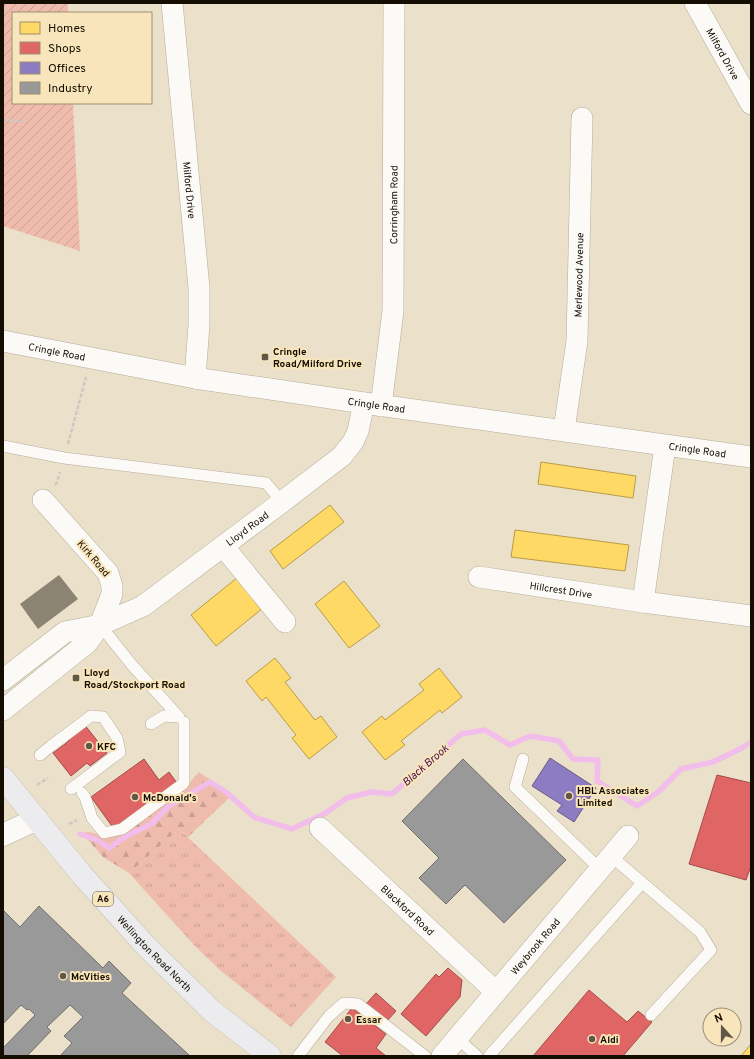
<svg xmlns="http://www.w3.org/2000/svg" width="754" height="1059" font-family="Overpass,sans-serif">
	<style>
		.grass { fill: url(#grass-tufts) }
		.forest { fill: url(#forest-firs) }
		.garden { fill: url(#garden-furrows) }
		.homes { fill: #ffd966; stroke: #b89c48 }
		.shops { fill: #e06666; stroke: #a34b48 }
		.offices { fill: #8e7cc3; stroke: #695b89 }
		.industry { fill: #999; stroke: #716f6b }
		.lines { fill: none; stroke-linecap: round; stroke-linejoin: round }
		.stream { stroke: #f2bdea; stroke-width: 5.5 }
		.building { fill: #8c8473 }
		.service-casing { stroke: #b5ac9a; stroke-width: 12 }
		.minor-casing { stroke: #b5ac9a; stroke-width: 22 }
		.tertiary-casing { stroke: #b5ac9a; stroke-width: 23 }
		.trunk-casing { stroke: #c9c3b9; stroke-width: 23 }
		.path { stroke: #ccc9c3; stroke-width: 2.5; stroke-dasharray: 4 2; stroke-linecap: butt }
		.service { stroke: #fcfaf7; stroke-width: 11 }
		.minor { stroke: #fcfaf7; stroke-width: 21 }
		.tertiary { stroke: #fcfaf7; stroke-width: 22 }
		.trunk { stroke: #ececee; stroke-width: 22 }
		.poi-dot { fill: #5f5747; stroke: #f9e5bb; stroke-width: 1.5 }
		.labels { text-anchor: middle; stroke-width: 4; stroke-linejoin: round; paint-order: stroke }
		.shield { fill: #f9e5bb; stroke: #594e39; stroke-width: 1 }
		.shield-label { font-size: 9px; font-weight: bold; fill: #140d01 }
		.street-label { font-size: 10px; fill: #140d01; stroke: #f9e5bb }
		.poi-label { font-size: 10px; font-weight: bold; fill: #140d01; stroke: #f9e5bb; text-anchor: start }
		.water-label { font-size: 11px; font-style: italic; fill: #430c47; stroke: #f9e5bb }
	</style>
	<defs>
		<pattern id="grass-tufts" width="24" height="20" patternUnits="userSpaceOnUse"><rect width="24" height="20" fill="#efbbac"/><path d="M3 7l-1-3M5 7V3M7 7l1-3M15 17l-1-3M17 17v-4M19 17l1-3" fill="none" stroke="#cca092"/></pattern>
		<pattern id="forest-firs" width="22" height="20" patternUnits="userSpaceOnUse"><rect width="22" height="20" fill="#efbbac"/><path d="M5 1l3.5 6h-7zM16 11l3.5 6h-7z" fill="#cca092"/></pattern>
		<pattern id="garden-furrows" width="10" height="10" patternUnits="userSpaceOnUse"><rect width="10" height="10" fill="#efbbac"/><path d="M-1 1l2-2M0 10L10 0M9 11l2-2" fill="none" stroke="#cca092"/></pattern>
	</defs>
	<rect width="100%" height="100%" fill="#ebe0c9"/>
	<path class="grass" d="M179,829L336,977L291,1027L221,971L194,945L129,873Z"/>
	<path class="forest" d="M199,772L232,795L188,837L179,829L129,873L103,857L82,833L89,832L104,836L186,786Z"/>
	<path class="garden" d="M3,3H68V13H13V103H73L80,251L3,226Z"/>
	<path class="homes" d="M541,462L636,476L633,498L538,484Z
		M330,505L344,522L283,569L270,551Z
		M515,530L629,545L625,571L511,557Z
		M238,577L263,608L216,646L191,615Z
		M344,581L380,626L349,648L315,604Z
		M275,658L291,678L285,682L315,720L321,716L337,737L309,759L292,738L296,735L266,697L262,701L246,681Z
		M439,668L462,697L442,713L440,710L401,741L405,745L385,760L362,732L382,716L385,720L424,690L419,684Z
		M751,1044V1056H741Z"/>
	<path class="shops" d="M84,724L107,753L90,766L87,763L71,776L53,753L69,741L67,738Z
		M144,759L159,780L169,772L177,783L114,829L91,797Z
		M717,775L751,783V866L746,880L689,864Z
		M448,968L462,980L460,997L426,1036L401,1014L436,974L439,977Z
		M589,990L627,1022L638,1011L652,1022L623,1056H533Z
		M376,993L396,1011L386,1022L366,1004Z
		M352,1008L386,1034L376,1048L386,1056H343L325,1042Z"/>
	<path class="offices" d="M550,758L596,788L574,822L557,811L562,805L532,786Z"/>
	<path class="industry" d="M463,759L566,860L504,923L465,885L446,904L419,878L439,858L402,821Z
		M39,906L103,968L109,961L131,983L122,993L190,1056H60L72,1043L64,1036L83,1017L70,1005L47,1027L51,1031L27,1056H3V1048L35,1015L29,1009L27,1010L21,1005L3,1024V910L20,927Z"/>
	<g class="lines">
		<path class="stream" d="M80,834L97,840L109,848L125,837L151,824L169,806L210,782L226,792L254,817L292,829L324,814L347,798L372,792L392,794L461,734L485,730L510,745L530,736L559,741L573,759L598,760L597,781L637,806L658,792L681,769L713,762L742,748L751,742"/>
	</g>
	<path class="building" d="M59,575L78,599L38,629L20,604Z"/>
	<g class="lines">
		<g class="service-casing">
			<path id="service" d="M3,446L64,458L266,483L282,502
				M100,625L132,665L179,717
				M151,724L164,716L179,717
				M40,755L51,746L91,716L103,717L117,738L120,752L71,789
				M523,759L515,787L600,869
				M82,793L85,797L92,818L104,833L122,829L184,783V722
				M611,856L700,932L711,950L651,1015
				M457,1038L477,1056
				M298,1056L329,1016L344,1003L358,1004L425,1056
				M489,1056L642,883"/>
		</g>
		<g class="minor-casing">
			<g id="minor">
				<path id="s1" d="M172,3L199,288V325L195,378"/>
				<path id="s2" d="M695,3L751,104"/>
				<path id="s3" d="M3,341L195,378L364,403L751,457"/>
				<path id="s4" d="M381,406L393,311L394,3"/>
				<path id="s5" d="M564,430L577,341L582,118"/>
				<path d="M223,546L285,622"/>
				<path id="s6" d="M479,577L643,602L751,616"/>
				<path d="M643,602L665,446"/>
				<path id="s7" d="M3,680L65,632L100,625L143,606L282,502L342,456L353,442L358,431L364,403"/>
				<path d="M3,710L87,643L100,625L112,594V586L108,573L43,500"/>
				<path id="s8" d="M320,828L496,992"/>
				<path id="s9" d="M442,1056L628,836"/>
			</g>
		</g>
		<g class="tertiary-casing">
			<path id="tertiary" d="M3,835L37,819"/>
		</g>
		<g class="trunk-casing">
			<g id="trunk">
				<path id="s10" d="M3,778L82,875L145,945L212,1011L270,1056"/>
			</g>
		</g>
		<path class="path" d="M3,120L23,121
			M68,444L86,377
			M55,485L57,482L60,472
			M37,785L48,778
			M69,824L77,820"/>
		<use href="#service" class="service"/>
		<use href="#minor" class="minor"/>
		<use href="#tertiary" class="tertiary"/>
		<use href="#trunk" class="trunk"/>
	</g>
	<g class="poi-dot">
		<rect x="261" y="353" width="8" height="8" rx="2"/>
		<rect x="72" y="674" width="8" height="8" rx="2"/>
		<circle cx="89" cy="746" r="4"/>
		<circle cx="569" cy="796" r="4"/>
		<circle cx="135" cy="797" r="4"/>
		<circle cx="63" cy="976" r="4"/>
		<circle cx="348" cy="1019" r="4"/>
		<circle cx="592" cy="1039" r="4"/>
	</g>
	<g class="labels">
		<rect class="shield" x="93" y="892" width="20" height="14" rx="3"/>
		<g class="shield-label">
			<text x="103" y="902">A6</text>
		</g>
		<g class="street-label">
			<text dy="4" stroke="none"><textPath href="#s2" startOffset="58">Milford Drive</textPath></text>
			<text dy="4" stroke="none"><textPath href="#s1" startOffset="188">Milford Drive</textPath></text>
			<text dy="4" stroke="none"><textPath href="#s4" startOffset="202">Corringham Road</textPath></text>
			<text dy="4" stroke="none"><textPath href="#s5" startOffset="156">Merlewood Avenue</textPath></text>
			<text dy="4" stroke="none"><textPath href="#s3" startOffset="55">Cringle Road</textPath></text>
			<text dy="4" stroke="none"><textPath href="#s3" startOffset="379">Cringle Road</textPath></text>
			<text dy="4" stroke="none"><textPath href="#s3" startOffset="703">Cringle Road</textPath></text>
			<text dy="4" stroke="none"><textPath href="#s7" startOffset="291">Lloyd Road</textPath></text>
			<text transform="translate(94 558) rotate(50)" y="4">Kirk Road</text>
			<text dy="4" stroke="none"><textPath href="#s6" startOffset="83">Hillcrest Drive</textPath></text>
			<text dy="4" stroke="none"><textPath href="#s8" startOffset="120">Blackford Road</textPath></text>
			<text dy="4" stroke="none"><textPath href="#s9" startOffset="144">Weybrook Road</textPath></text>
			<text dy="4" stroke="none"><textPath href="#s10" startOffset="232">Wellington Road North</textPath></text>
		</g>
		<g class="poi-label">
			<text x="273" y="355">Cringle<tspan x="273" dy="12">Road/Milford Drive</tspan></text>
			<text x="84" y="676">Lloyd<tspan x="84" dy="12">Road/Stockport Road</tspan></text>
			<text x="97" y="750">KFC</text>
			<text x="577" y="794">HBL Associates<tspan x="577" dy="12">Limited</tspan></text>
			<text x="143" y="801">McDonald's</text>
			<text x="71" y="980">McVities</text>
			<text x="356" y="1023">Essar</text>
			<text x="600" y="1043">Aldi</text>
		</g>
		<g class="water-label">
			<text transform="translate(425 765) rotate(-41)" y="4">Black Brook</text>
		</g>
	</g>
	<rect width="754" height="1059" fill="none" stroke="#140d01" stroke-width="8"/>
	<rect x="12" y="12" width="140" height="92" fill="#f9e5bb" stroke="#9d8f71"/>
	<rect x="20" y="22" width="20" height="12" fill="#ffd966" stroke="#9d8f71"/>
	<text x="48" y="32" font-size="12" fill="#140d01">Homes</text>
	<rect x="20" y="42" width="20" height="12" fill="#e06666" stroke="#9d8f71"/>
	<text x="48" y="52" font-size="12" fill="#140d01">Shops</text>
	<rect x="20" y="62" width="20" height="12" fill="#8e7cc3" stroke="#9d8f71"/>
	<text x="48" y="72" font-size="12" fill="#140d01">Offices</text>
	<rect x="20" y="82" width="20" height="12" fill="#999999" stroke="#9d8f71"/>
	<text x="48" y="92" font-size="12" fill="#140d01">Industry</text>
	<g transform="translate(722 1027) rotate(339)"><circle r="19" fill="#f9e5bb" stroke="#9d8f71"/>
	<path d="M0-3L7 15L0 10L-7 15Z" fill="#5f5747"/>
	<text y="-6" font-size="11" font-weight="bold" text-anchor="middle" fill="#140d01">N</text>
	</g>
</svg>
